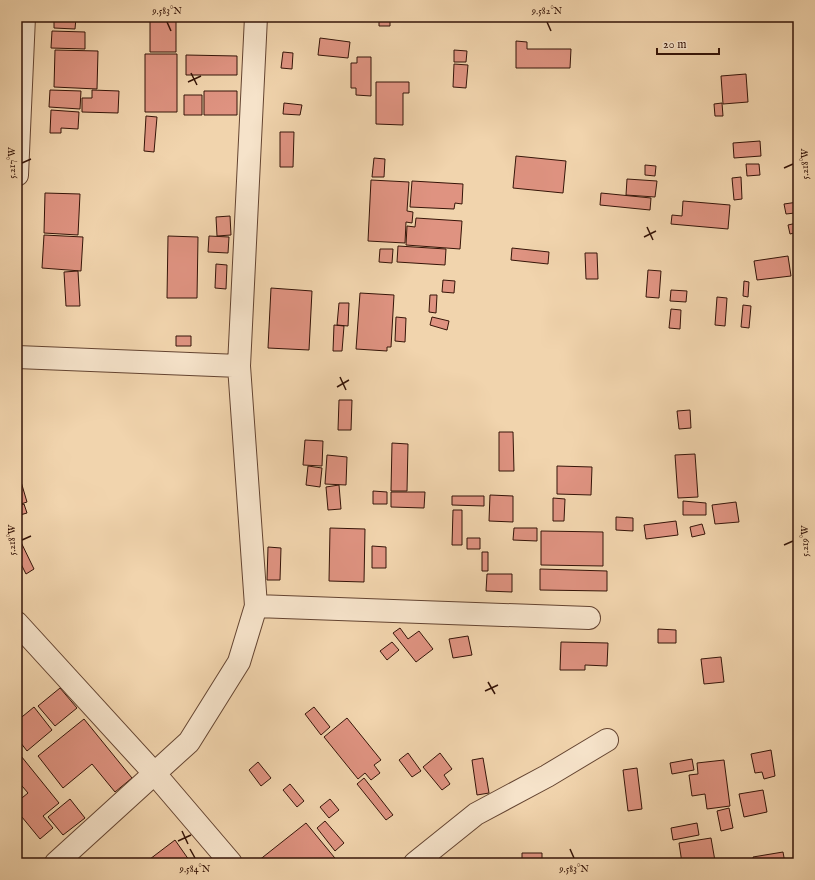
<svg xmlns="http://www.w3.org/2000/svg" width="815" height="880" font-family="'IM FELL English',serif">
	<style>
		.building { fill: #df9381; stroke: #351408 }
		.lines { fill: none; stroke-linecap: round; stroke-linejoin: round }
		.minor-casing { stroke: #644431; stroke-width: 24 }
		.minor { stroke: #f6e3ca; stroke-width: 22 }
		.ticks { fill: none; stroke: #351408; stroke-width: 1.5 }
		.neatline { fill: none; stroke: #351408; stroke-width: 1.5 }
		.ticks-label { font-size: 10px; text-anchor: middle; fill: #351408 }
	</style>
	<rect width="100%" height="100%" fill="#f1d4ad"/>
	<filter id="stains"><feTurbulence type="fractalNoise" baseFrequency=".005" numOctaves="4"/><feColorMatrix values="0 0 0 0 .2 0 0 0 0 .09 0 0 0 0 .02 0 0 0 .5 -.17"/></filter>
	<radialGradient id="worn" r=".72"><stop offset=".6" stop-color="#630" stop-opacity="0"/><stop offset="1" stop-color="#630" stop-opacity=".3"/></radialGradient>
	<path class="building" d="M54,17H97V20L76,18L75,29L54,28Z
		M150,17H176V52H150Z
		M379,17H390V26H379Z
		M52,31L85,32V49L51,48Z
		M320,38L350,42L348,58L318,55Z
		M516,41L527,42V49H571L570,68H516Z
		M55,50L98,51L97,89L54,87Z
		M454,50L467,51L466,62H454Z
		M283,52L293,53L292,69L281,68Z
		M145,54H177V112H145Z
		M186,55L237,56V75H186Z
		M357,57H371V96L356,95V88H351V63H357Z
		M454,64L468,65L466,88L453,87Z
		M746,74L748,102L723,104L721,76Z
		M376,82H409V93H403V125L376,124Z
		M50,90L81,91L80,109L49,107Z
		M92,90L119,91L118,113L82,112V98H92Z
		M204,91H237V115H204Z
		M184,95H202V115H184Z
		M284,103L302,105L300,115L283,114Z
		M722,103L723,116H715L714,104Z
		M51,110L79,112L78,129L61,128V133H50Z
		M146,116L157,117L154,152L144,151Z
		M280,132H294L293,167H280Z
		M760,141L761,156L734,158L733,143Z
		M516,156L566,161L563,193L513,188Z
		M374,158L385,159L384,177H372Z
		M746,164H759L760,175L747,176Z
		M645,165L656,166L655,176L645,175Z
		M741,177L742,199L734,200L732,178Z
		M627,179L657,181L655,197L626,195Z
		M371,180L409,182L407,211L413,212L412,223L406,222L405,243L368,241Z
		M412,181L463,184L462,204L455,203L454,209L410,207Z
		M45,193L80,194L78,235L44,233Z
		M601,193L651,198L650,210L600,205Z
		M683,201L730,205L728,229L671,224L672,215L682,216Z
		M798,202V232L790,234L788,225L797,223L795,213L786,214L784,204Z
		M230,216L231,235L217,236L216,217Z
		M416,218L462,221L460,249L406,245L407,226L415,227Z
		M44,235L83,237L81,271L42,268Z
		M168,236L198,237L197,298H167Z
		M209,236L229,237L228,253L208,252Z
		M398,246L446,249L445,265L397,262Z
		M512,248L549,252L548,264L511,260Z
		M380,249H393L392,263L379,262Z
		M585,253H597L598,279H586Z
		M788,256L791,276L757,280L754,261Z
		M216,264L227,265L226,289L215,288Z
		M648,270L661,271L659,298L646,297Z
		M78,271L80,306H66L64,272Z
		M443,280L455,281L454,293L442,292Z
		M744,281L749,282L748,297L743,296Z
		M271,288L312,291L309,350L268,348Z
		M671,290L687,291L686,302L670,301Z
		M360,293L394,295L391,347H387V351L356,349Z
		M430,295H437L436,313L429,312Z
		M717,297L727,298L725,326L715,325Z
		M339,303H349L348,326L337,325Z
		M743,305L751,306L749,328L741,327Z
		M671,309L681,310L680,329L669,328Z
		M396,317L406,318L405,342L395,341Z
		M432,317L449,321L447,330L430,325Z
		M334,325L344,326L342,351H333Z
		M176,336H191V346H176Z
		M339,400H352L351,430H338Z
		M690,410L691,428L679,429L677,411Z
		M499,432H513L514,471H499Z
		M305,440L323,441L322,466L303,465Z
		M392,443L408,444L407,491H391Z
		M695,454L698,497L678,498L675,455Z
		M327,455L347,457L346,485L325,484Z
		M308,466L322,468L320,487L306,485Z
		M557,466L592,467L591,495L557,494Z
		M17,475H19L27,502L18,505Z
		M339,485L341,509L328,510L326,487Z
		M373,491L387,492V504H373Z
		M391,492H425L424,508L391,507Z
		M490,495L513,496V522L489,521Z
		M452,496H484V506L452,505Z
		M553,498L565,499L564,521H553Z
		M683,501L706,503V515H683Z
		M736,502L739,522L715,524L712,505Z
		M24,504L27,513L20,515L17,507Z
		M453,510H462V545H452Z
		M616,517L633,518V531L616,530Z
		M676,521L678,535L646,539L644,525Z
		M702,524L705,534L692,537L690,527Z
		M330,528L365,529L364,582L329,581Z
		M514,528H537V541L513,540Z
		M541,531L603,532V566L541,565Z
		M17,534L34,569L26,574L17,556Z
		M467,538H480V549H467Z
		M372,546L386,547V568H372Z
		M268,547L281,548L280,580H267Z
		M482,552H488V571H482Z
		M540,569L607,571V591L540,590Z
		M487,574H512V592L486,591Z
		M400,628L408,639L419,631L433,649L416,662L393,633Z
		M658,629L676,630V643H658Z
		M468,636L472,655L453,658L449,639Z
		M392,642L399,650L387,660L380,651Z
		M561,642L608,643L607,666L585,665V670H560Z
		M721,657L724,682L704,684L701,659Z
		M60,688L77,708L55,726L38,706Z
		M34,707L52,730L27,751L17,738V721Z
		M314,707L330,727L321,735L305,714Z
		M347,718L381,760L374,765L380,773L371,780L365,773L358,779L324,737Z
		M84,719L132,778L115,792L92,764L63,788L38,756Z
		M771,750L775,776L764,779L762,772L755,773L751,754Z
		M17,751L59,803L43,816L53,828L40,839L17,811V802L28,793L17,780Z
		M408,753L421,771L412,777L399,760Z
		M440,753L452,769L444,775L450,784L442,790L423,767Z
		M483,758L489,793L477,795L472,760Z
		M692,759L694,770L672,774L670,763Z
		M724,760L730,806L707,809L705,794L692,796L689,775L698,774L697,763Z
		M258,762L271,778L261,786L249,770Z
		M637,768L642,809L628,811L623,770Z
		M364,778L393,815L386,820L357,784Z
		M290,784L304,801L297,807L283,790Z
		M763,790L767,812L744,817L739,794Z
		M70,799L85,818L63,835L48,817Z
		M330,799L339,810L329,818L320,807Z
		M729,808L733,828L721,831L717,811Z
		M325,821L344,843L335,851L317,828Z
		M306,823L339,863H315L313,861L310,863H260L258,861Z
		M697,823L699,835L673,840L671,828Z
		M711,838L715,861L682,863L679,843Z
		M175,840L189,860L185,863H153L150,859Z
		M783,852L785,863H754L753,857Z
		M522,853H542V863H522Z"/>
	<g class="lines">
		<g class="minor-casing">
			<path id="minor" d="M17,175L24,17
				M17,357L239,366
				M256,606L589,618
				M17,623L155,774L231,863
				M56,863L189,742L239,662L256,606L239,366L256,17
				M415,863L476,814L547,776L607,740"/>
		</g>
		<use href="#minor" class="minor"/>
	</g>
	<path class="ticks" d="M167,22L171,31M547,22L551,31M191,73L197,85M188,82L201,76M22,163L31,159M784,168L793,164M647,227L653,240M644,237L656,231M340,377L346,390M337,387L349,380M22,540L31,536M784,545L793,541M488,682L495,694M485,691L498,685M182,831L188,844M178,841L191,835M190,849L195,858M570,849L574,858"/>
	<rect width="815" height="880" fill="none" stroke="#f1d4ad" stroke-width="44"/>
	<path d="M657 48v6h62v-6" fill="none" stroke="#351408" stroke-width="2"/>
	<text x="663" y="48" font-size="12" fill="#351408" stroke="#f6e3ca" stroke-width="3" paint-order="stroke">20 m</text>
	<rect x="22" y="22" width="771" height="836" class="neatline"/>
	<g class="ticks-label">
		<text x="167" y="14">9.583°N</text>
		<text x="547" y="14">9.582°N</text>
		<text transform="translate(11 163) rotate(-90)" y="4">5.217°W</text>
		<text transform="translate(804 164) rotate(-90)" y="4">5.218°W</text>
		<text transform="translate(11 540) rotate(-90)" y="4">5.218°W</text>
		<text transform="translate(804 541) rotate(-90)" y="4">5.219°W</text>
		<text x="195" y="872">9.584°N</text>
		<text x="574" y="872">9.583°N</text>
	</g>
	<rect width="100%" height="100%" filter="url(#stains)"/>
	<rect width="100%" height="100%" fill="url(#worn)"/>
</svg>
